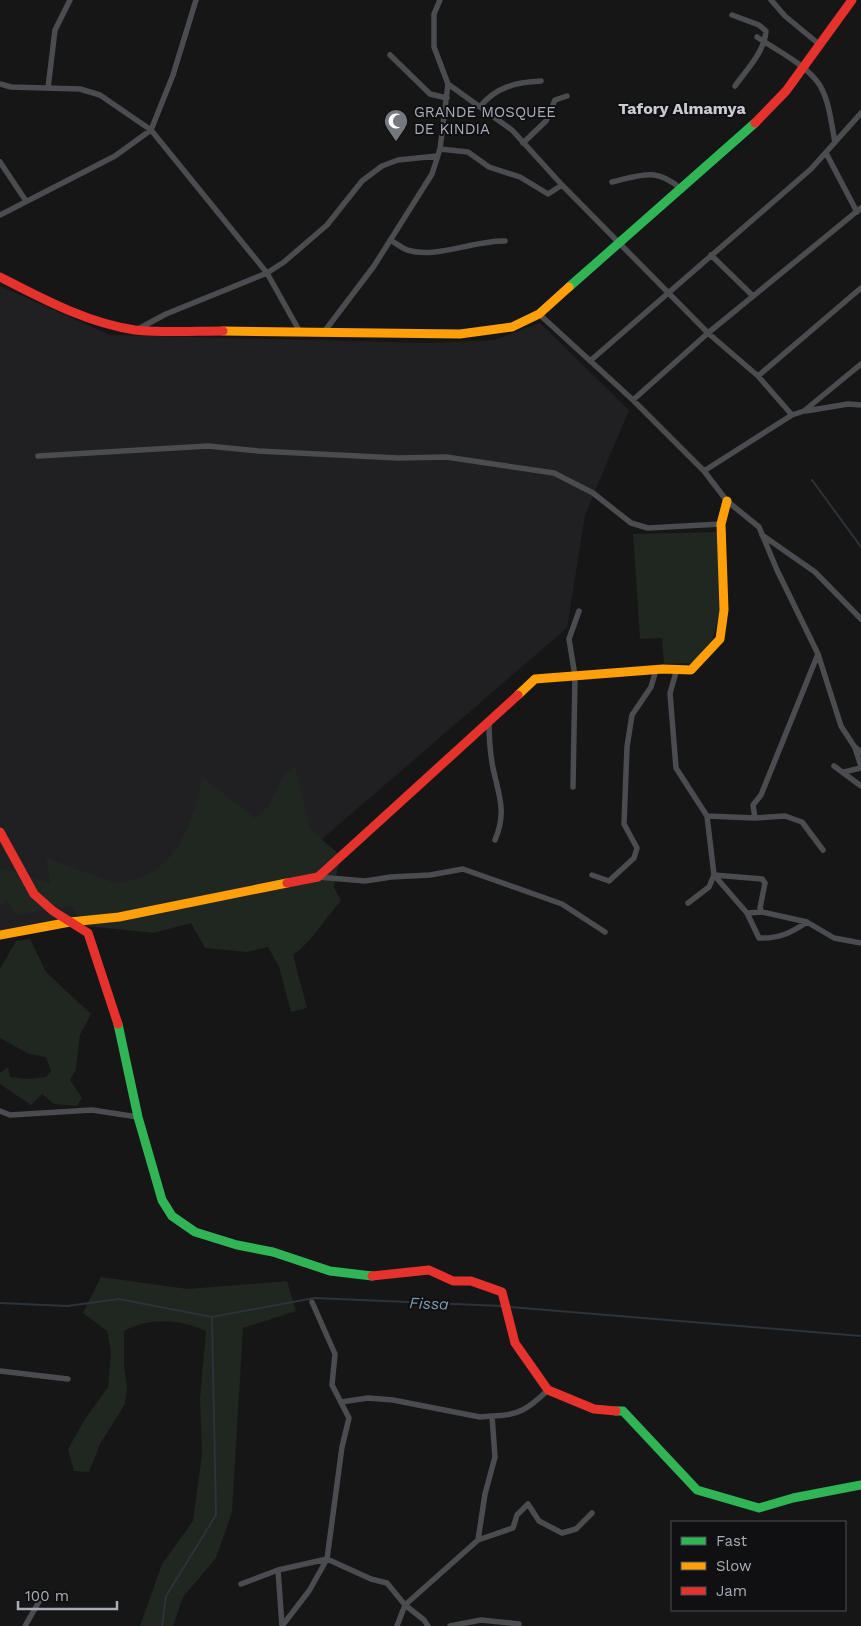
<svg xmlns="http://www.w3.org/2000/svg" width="861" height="1626" font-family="'Work Sans',sans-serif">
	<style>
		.built { fill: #202022 }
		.green { fill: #202620 }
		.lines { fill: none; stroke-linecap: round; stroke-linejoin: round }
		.stream { stroke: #2c3339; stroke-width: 2 }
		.street { stroke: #4b4c4f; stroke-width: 5.5 }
		.fast { stroke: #30b455; stroke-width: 9 }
		.slow { stroke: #ff9f0a; stroke-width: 9 }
		.jam { stroke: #e5322d; stroke-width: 9 }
		.labels { text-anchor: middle; stroke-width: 4; stroke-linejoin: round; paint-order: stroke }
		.poi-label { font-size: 15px; fill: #a8adb6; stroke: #101012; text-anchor: start }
		.neighbourhood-label { font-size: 16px; font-weight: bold; fill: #c9ccd2; stroke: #101012 }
		.water-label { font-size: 16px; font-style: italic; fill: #829baf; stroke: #101012 }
	</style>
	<rect width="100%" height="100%" fill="#161616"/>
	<path class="built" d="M0,286L110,335L428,343L494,340L540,323L629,410L585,515L567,628L300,858L114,909L0,931Z"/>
	<path class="green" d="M718,532L720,612L712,642L692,663L664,664L662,638L640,639L633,534Z
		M295,766L310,829L340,855L334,887L341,901C324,919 313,941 293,955L307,1008L291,1012L279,967L268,947L247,952L205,948L191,923L154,933L86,926L71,906L16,915L6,900L0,906V868L50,883L46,858L119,884C129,880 142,877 152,872C182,854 197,810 202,777L255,818L269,805L282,777Z
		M30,939L46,972L91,1014L80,1035L76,1069L70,1080L82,1098L77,1106L54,1104L42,1094L31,1105L0,1084V1073L8,1067L10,1077L27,1079L46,1077L51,1071L46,1057L29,1054L0,1038V969L16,941Z
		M101,1277L188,1289L287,1281L296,1311L243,1328L232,1512L216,1558L183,1597L173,1626H140L162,1564L193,1521L202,1455L200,1398L206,1331C180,1319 150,1317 124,1331V1367L127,1386L125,1404L100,1444L89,1472L74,1471L68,1449L85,1419L108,1387L111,1352L107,1331L83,1313Z"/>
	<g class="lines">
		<path class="stream" d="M812,480L861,547
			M0,1303L67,1306L119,1299L212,1317L314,1298L502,1306
			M510,1307L861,1336
			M162,1626L166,1596L216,1515L212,1318"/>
		<path class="street" d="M440,0L434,14V47L448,84L512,130L562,185L708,333L758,376L792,415
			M771,0L785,16L820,45
			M732,15L759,25L766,31C764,53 747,69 735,86
			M757,37C776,50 801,62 816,80C829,95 831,123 835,142
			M390,55L430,94L447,98
			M0,84L11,87L80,89L100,95L151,130L267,273L300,332
			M48,88L55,30L70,0
			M480,107C495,87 517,82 541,81
			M523,143L546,121L555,100L567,96
			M440,149L468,152L489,167L520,177L548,194L562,185
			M826,153L857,212
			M0,162L26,201
			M612,182C642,175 656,167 681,189
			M0,215L115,156L151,130L173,75L196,0
			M390,240C396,243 402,248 407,250C436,259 475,240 505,241
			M711,255L753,296
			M539,314L633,400L704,471L727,501L759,527L777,570L818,654L841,726L854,746L861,752
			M138,329L166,314L267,273L284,262L327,225L362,181L382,166L398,160L437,156
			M324,332L374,266L432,174L440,149L448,84
			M590,361L811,169L861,113
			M758,376L861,288
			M633,400L708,333L861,208
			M806,411L848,404L861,405
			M38,456L208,446L258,451L398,458L446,457L554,473L593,493L631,523L648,528L721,524
			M704,471L792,415L804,411L861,364
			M762,535L815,572L861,619
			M677,669L670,693L676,768L707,816L714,875L709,887L688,903
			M489,721C489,737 490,753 493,768C499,796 507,812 495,840
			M855,748L861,766
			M834,766L861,786
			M844,772L861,768
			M573,787L575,676L569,639L579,611
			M707,816L755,818L785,816L802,822L823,850
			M755,818L753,805L761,795L818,654
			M592,875L609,881L634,858L637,848L624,824L627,747L632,715L651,687L656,670
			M714,875L762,879L765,883L760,908L762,912L807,922
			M714,875L747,913L762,912
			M318,877L365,881L391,877L430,875L463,869L562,904L605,932
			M747,913L759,938C778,939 791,933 807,922L834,938L861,943
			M0,1111L10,1115L92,1110L138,1117
			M0,1371L68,1379
			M548,1390C529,1408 519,1416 492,1416L495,1457L485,1494L478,1540L513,1528L517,1515L528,1504L539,1521L562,1533L576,1529L592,1513
			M341,1402L368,1398L393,1400L480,1417L492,1416
			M278,1570L282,1626
			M241,1584L278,1570L327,1559L371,1579L387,1583L405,1605L424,1620L428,1626
			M25,1626L40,1600
			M282,1626L309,1591L327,1559L342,1447L349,1418L332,1385L335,1354L312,1302
			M397,1626L405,1605L478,1540
			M450,1626L481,1620L519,1624"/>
		<path class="fast" d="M569,287L755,123
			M118,1024L138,1117L162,1200L172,1216L195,1232L237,1245L273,1252L330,1271L372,1276
			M616,1411H623L697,1490L759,1508L793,1498L861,1485"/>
		<path class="slow" d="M223,331L460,334L512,327L539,314L569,287
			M518,695L535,679L663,669L691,670L720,639L724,610L721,524L727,501
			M0,935L70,922L119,917L287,883"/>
		<path class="jam" d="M755,123L786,91L852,0
			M0,277C43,299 87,323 135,330C164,333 195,331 223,331
			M0,832L34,894L53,911L88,933L118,1024
			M287,883L318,877L518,695
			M372,1276L429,1270L453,1281H471L502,1292L515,1343L548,1390L594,1409L616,1411"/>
	</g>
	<defs>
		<g id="mosque-pin" transform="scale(1.25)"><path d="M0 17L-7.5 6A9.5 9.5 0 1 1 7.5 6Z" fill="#75787e" stroke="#101012"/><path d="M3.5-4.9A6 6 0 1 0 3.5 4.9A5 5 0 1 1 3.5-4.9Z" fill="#fff"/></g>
	</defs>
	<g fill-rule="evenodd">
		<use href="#mosque-pin" x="396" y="121"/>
	</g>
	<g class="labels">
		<g class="poi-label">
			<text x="414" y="117">GRANDE MOSQUEE<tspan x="414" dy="17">DE KINDIA</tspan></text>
		</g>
		<g class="neighbourhood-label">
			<text x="682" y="114">Tafory Almamya</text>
		</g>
		<g class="water-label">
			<text transform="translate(429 1303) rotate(2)" y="6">Fissa</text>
		</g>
	</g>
	<rect x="671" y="1521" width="175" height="90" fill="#101012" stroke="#4d4f54"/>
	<rect x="681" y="1537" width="25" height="8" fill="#30b455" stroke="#4d4f54"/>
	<text x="716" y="1546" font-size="15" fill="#a8adb6">Fast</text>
	<rect x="681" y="1562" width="25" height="8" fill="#ff9f0a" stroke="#4d4f54"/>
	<text x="716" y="1571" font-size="15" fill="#a8adb6">Slow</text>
	<rect x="681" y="1587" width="25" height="8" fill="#e5322d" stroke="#4d4f54"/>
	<text x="716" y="1596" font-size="15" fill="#a8adb6">Jam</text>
	<path d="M18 1601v8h99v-8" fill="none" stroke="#a8adb6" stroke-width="2.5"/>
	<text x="25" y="1601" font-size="15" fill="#a8adb6" stroke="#101012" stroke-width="4" paint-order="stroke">100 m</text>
</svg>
